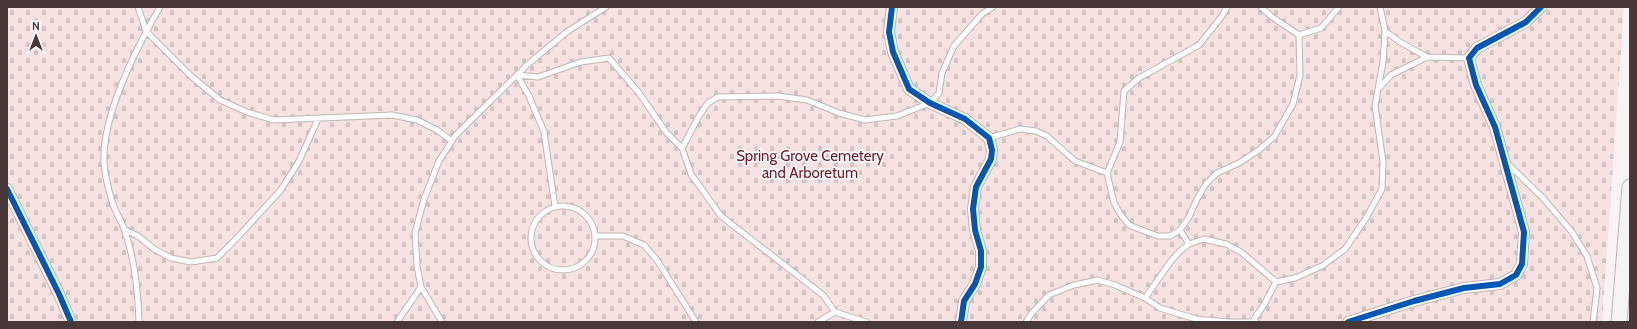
<svg xmlns="http://www.w3.org/2000/svg" width="1637" height="329" font-family="Cabin,sans-serif">
	<style>
		.cemetery { fill: url(#cemetery-stones) }
		.lines { fill: none; stroke-linecap: round; stroke-linejoin: round }
		.lane-casing { stroke: #bfb6b6; stroke-width: 7 }
		.street-casing { stroke: #bfb6b6; stroke-width: 12 }
		.secondary-casing { stroke: #bfb6b6; stroke-width: 17 }
		.lane { stroke: #fefdfd; stroke-width: 5 }
		.street { stroke: #fefdfd; stroke-width: 10 }
		.secondary { stroke: #f5f2f2; stroke-width: 15 }
		.cycleway-casing { stroke: #fff; stroke-width: 8 }
		.cycleway { stroke: #0057b8; stroke-width: 6 }
		.labels { text-anchor: middle; stroke-width: 3; stroke-linejoin: round; paint-order: stroke }
		.park-label { font-size: 15px; fill: #711825; stroke: #fff }
	</style>
	<defs>
		<pattern id="cemetery-stones" width="16" height="16" patternUnits="userSpaceOnUse"><rect width="16" height="16" fill="#f7e2e2"/><path d="M2 7V4a2 2 0 0 1 4 0v3zM10 15v-3a2 2 0 0 1 4 0v3z" fill="#d5c3c3"/></pattern>
	</defs>
	<rect width="100%" height="100%" fill="#f8f4f4"/>
	<path class="cemetery" d="M7,7H1624L1602,322H7Z"/>
	<g class="lines">
		<g class="lane-casing">
			<path id="lane" d="M138,7L146,31L191,76L220,100L247,112L274,120L392,115L417,120L437,130L452,141
				M1261,7L1272,17L1299,35
				M1385,31L1400,42L1427,57L1469,58
				M1299,35L1321,28L1339,7
				M517,75L538,77L581,62L609,58L639,93L666,132L682,148L691,174L721,216L823,295L835,312L866,322
				M517,75L529,96L544,132L555,207
				M1380,87L1391,75L1427,57
				M989,138L1020,129L1036,131L1047,136L1075,161L1107,173
				M682,148L699,116L708,103L718,97L778,96L807,100L839,113L865,120L897,116L930,103L939,93L942,73L954,46L982,14L993,7
				M1507,163L1543,198L1572,232L1587,256L1597,288L1593,322
				M531 238a32 32 0 1 1 64 0a32 32 0 1 1-64 0Z
				M125,230L138,236L154,249L171,258L191,262L217,258L234,241L280,191L298,163L318,119
				M1180,230L1189,217L1197,199L1206,184L1217,173L1239,163L1259,150L1274,137L1293,104L1300,75L1299,35
				M595,236H623L644,245L657,260L696,322
				M1189,244L1180,230L1170,236H1158L1139,229L1129,225L1121,215L1114,203L1107,173L1120,142L1124,91L1139,78L1199,45L1222,16L1227,7
				M1145,298L1171,261L1180,251L1189,244L1204,239L1226,244L1241,252L1276,282L1295,278L1322,266L1345,249L1366,218L1382,189L1383,162L1375,106L1383,62L1385,31L1380,7
				M1253,321L1265,303L1276,282
				M139,322C138,291 135,258 124,229C122,222 117,215 114,207C110,196 107,183 105,172C97,124 136,48 160,7
				M397,322L421,287
				M442,322L421,287L417,266L415,233L424,199L439,161L455,136L528,64L568,31L606,7
				M818,322L835,312
				M1026,322L1031,314L1049,295L1074,285L1098,280L1115,285L1145,298L1160,308L1196,319L1229,322H1256"/>
		</g>
		<g class="street-casing">
			<path id="street" d="M892,7L889,32L893,52L909,89L930,103L965,119L989,138L992,150L991,159L976,187L973,209L975,230L981,251V267L975,284L964,301L961,322
				M7,189L59,294L71,322
				M1348,322L1414,301L1464,288L1500,284L1516,275L1522,264L1524,232L1495,127L1476,85L1469,58L1477,48L1526,22L1541,7"/>
		</g>
		<g class="secondary-casing">
			<path id="secondary" d="M1619,322L1630,187"/>
		</g>
		<use href="#lane" class="lane"/>
		<use href="#street" class="street"/>
		<use href="#secondary" class="secondary"/>
		<g class="cycleway-casing">
			<path id="cycleway" d="M892,7L889,32L893,52L909,89L930,103L965,119L989,138L992,150L991,159L976,187L973,209L975,230L981,251V267L975,284L964,301L961,322
				M7,189L59,294L71,322
				M1348,322L1414,301L1464,288L1500,284L1516,275L1522,264L1524,232L1495,127L1476,85L1469,58L1477,48L1526,22L1541,7"/>
		</g>
		<use href="#cycleway" class="cycleway"/>
	</g>
	<g class="labels">
		<g class="park-label">
			<text x="810" y="161">Spring Grove Cemetery<tspan x="810" dy="17">and Arboretum</tspan></text>
		</g>
	</g>
	<rect width="1637" height="329" fill="none" stroke="#483838" stroke-width="16"/>
	<g transform="translate(36 36)" stroke="#ffffff" stroke-width="3" paint-order="stroke">
	<path d="M0-3L7 15L0 10L-7 15Z" fill="#483838"/>
	<text y="-6" font-size="11" font-weight="bold" text-anchor="middle" fill="#483838">N</text>
	</g>
</svg>
